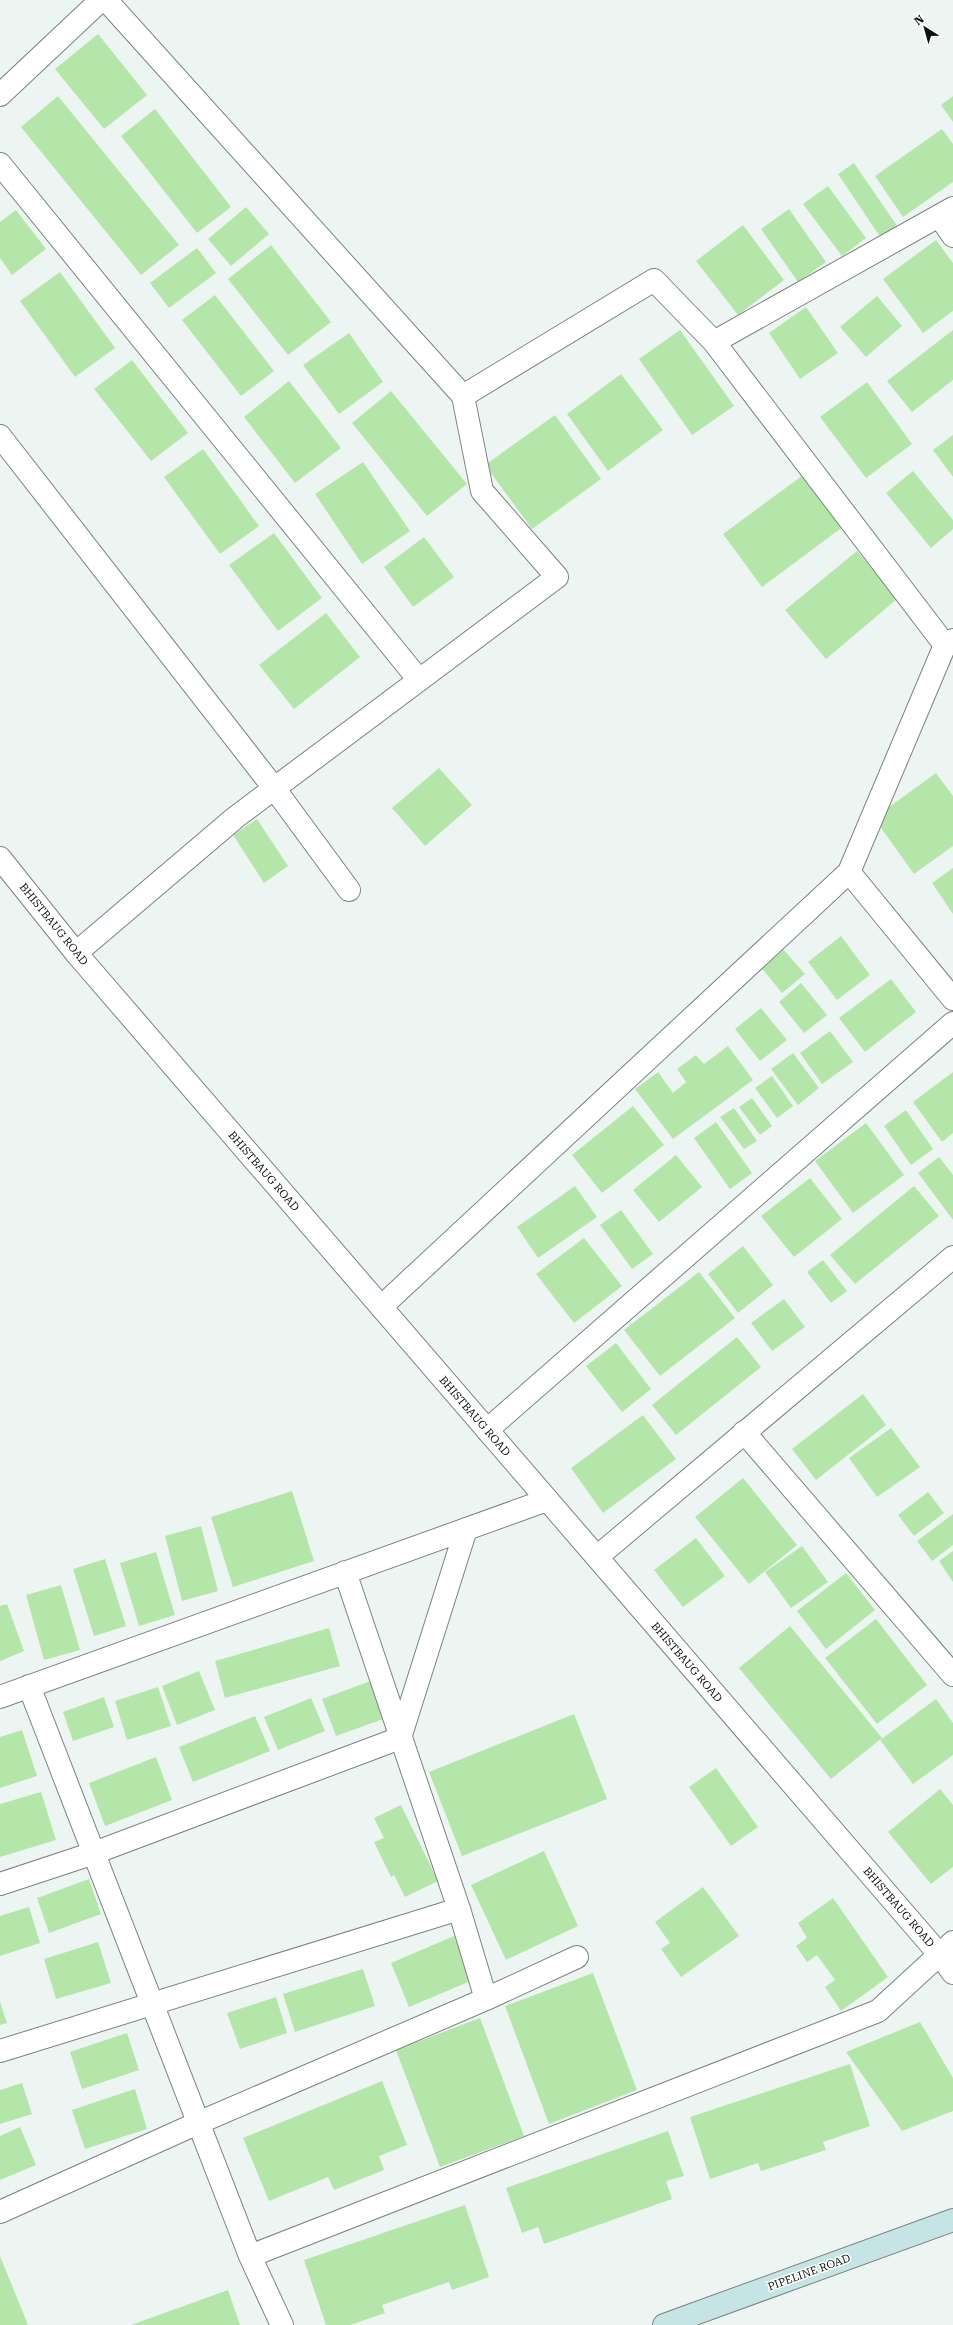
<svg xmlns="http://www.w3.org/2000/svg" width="953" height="2325" font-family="'Roboto Serif',serif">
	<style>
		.building { fill: #b4e6aa }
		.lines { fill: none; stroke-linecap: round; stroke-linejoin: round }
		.minor-casing { stroke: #7b827f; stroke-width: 24 }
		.tertiary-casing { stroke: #7b827f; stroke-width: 24 }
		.secondary-casing { stroke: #7b827f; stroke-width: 24 }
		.minor { stroke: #fff; stroke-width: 22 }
		.tertiary { stroke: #fff; stroke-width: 22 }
		.secondary { stroke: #c6e4e6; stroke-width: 22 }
		.labels { text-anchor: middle; stroke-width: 3; stroke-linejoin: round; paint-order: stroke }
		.street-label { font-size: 11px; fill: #0f1211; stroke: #fff }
	</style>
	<rect width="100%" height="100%" fill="#edf5f2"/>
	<path class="building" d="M98,34L147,95L104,129L55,69Z
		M58,96L179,245L141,275L21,127Z
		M953,96V122L941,105Z
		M155,109L231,207L197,233L121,136Z
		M942,129L953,144V182L903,217L875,176Z
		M854,163L902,233L885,244L838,174Z
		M828,186L866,238L842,256L803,204Z
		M246,207L269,234L231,266L208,239Z
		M789,209L826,262L798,282L761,229Z
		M16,210L46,249L12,275L0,258V222Z
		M743,225L784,280L738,315L696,261Z
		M936,240L953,263V311L923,333L883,279Z
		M271,245L331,322L288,355L228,279Z
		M197,248L216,273L169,308L150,283Z
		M60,272L115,348L75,377L20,301Z
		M215,295L274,371L241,396L182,320Z
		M877,296L902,326L866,357L840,327Z
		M806,307L838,353L800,379L769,333Z
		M680,330L734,406L692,435L639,359Z
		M953,330V380L912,412L887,381Z
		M349,333L383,382L339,414L303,365Z
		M132,360L188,433L151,461L94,389Z
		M621,374L663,430L608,471L567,414Z
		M289,381L341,448L295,483L244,417Z
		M867,382L912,444L866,478L820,417Z
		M391,391L467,484L427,516L352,423Z
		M555,415L601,479L532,529L485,465Z
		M953,435V477L933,450Z
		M203,449L259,526L220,554L164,477Z
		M363,462L410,531L362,564L315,494Z
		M913,471L953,520V529L931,548L886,493Z
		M806,473L844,526L762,587L723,534Z
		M274,533L322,598L278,631L229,565Z
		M424,537L454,577L413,607L384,567Z
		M857,551L897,599L826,659L785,610Z
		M326,613L360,657L294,709L259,665Z
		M439,768L472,805L425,846L392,808Z
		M936,773L953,796V846L914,874L874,818Z
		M257,819L288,866L264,883L233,835Z
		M953,868V914L932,883Z
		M841,936L870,975L837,1000L808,962Z
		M782,948L805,974L782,993L760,966Z
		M891,979L916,1012L865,1052L839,1018Z
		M801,983L827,1015L804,1033L779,1002Z
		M761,1008L787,1040L760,1061L735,1029Z
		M830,1031L853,1062L822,1084L800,1053Z
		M728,1046L753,1080L673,1139L635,1089L658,1072L673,1093L686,1082L677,1069L696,1055L704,1064Z
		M793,1053L819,1088L798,1105L771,1069Z
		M953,1072V1133L942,1142L913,1102Z
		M772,1076L793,1106L777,1118L755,1088Z
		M752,1098L772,1126L760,1135L739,1107Z
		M633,1106L664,1145L602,1193L572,1155Z
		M734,1108L757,1141L744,1149L720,1117Z
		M906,1110L933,1149L911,1165L884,1126Z
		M716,1122L752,1173L730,1189L694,1138Z
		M866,1123L904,1175L853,1213L815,1161Z
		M676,1155L702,1187L659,1222L633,1190Z
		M939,1157L953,1175V1220L918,1173Z
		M810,1178L842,1219L794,1257L761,1216Z
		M575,1186L597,1217L538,1258L517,1227Z
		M914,1186L939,1216L855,1284L830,1255Z
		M621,1210L653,1254L632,1269L600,1225Z
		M584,1238L622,1286L574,1323L536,1274Z
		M743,1246L773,1285L738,1313L708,1274Z
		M823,1260L847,1291L831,1303L807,1272Z
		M699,1272L735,1318L660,1376L624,1330Z
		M784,1299L805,1327L772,1351L751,1323Z
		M737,1337L761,1367L676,1435L652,1405Z
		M616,1343L651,1389L622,1412L586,1366Z
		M863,1394L886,1425L816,1480L792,1449Z
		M643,1415L676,1459L603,1513L571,1468Z
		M891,1428L920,1467L877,1497L849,1458Z
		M743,1478L797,1545L749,1584L695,1517Z
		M292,1491L314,1561L233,1587L211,1517Z
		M928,1492L944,1513L914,1536L898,1515Z
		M953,1514V1545L932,1561L917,1541Z
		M201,1526L218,1591L182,1601L165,1536Z
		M696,1538L725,1576L683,1607L654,1570Z
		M802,1546L828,1582L791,1608L765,1572Z
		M953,1551V1582L939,1561Z
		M156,1552L175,1615L139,1626L120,1563Z
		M105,1559L126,1626L94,1636L73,1569Z
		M846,1573L875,1610L826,1649L797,1611Z
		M61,1585L80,1650L44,1660L26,1595Z
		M7,1604L24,1651L0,1661V1606Z
		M876,1619L927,1685L877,1724L825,1658Z
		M790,1626L882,1738L831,1779L739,1668Z
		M329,1628L340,1666L225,1698L215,1661Z
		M199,1671L215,1710L177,1725L162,1686Z
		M373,1680L386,1718L336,1736L322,1699Z
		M158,1687L171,1726L127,1740L115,1701Z
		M104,1697L114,1727L73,1741L63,1712Z
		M311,1698L325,1731L278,1750L264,1717Z
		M936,1699L953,1723V1755L913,1784L880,1740Z
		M574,1714L607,1799L462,1856L429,1772Z
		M255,1716L270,1751L193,1782L179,1747Z
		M22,1730L37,1776L0,1788V1737Z
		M156,1757L172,1800L105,1826L89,1783Z
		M716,1768L758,1827L731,1846L689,1787Z
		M940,1789L953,1805V1867L931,1884L888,1832Z
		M41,1792L56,1840L0,1857V1804Z
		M401,1805L438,1881L405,1897L394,1875L391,1877L374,1842L384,1838L374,1818Z
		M544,1851L578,1926L506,1960L471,1885Z
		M89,1879L101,1914L49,1933L37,1898Z
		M703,1887L739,1936L681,1977L661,1949L670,1943L655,1922Z
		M833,1898L888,1977L841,2011L825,1987L835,1980L817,1955L807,1962L796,1946L807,1938L798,1923Z
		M29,1907L40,1943L0,1956V1916Z
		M454,1936L473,1980L409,2007L391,1963Z
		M98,1942L111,1983L56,1999L44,1959Z
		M363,1969L375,2006L295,2032L283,1994Z
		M593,1973L637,2090L549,2124L505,2006Z
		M276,1997L287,2033L240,2049L227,2013Z
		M0,2002L7,2023L0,2025Z
		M480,2018L524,2136L440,2167L396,2050Z
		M920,2022L953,2078V2111L902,2131L846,2052Z
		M127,2033L139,2070L82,2089L70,2052Z
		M850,2064L870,2126L823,2142L826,2150L761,2171L758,2163L710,2179L690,2117Z
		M382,2081L407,2145L379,2156L384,2170L334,2190L328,2177L269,2201L243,2138Z
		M22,2083L32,2114L0,2124V2090Z
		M135,2089L147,2129L85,2149L72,2110Z
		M20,2127L36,2165L0,2180V2136Z
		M668,2131L684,2176L666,2181L672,2199L544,2244L538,2227L522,2233L506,2188Z
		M465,2205L489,2277L452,2290L449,2282L382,2305L385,2313L350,2325H326L304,2260Z
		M0,2256L28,2325H0Z
		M228,2290L240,2325H131Z"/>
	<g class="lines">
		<g class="minor-casing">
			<path id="minor" d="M106,0L463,396L654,280L714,342L945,645
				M0,95L101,0
				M0,164L419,680
				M940,217L953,236
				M714,342L953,208
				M0,436L274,788L349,890
				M849,872L953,999
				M76,953L236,817L557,577L482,491L463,396
				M381,1307L849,872L945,645L953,640
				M487,1430L953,1023
				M744,1432L953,1675
				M597,1557L953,1257
				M29,1686L250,2256L282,2325
				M0,1697L547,1500
				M0,1884L94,1853L400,1738L466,1529
				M486,1999L577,1957
				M0,2051L459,1909L345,1572
				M0,2212L198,2123L486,1999L459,1909
				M250,2256L878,2011L953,1942"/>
		</g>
		<g class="tertiary-casing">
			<path id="tertiary" d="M0,858L76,953L939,1954L953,1973"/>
		</g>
		<g class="secondary-casing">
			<path id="secondary" d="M664,2325L953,2220"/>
		</g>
		<use href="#minor" class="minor"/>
		<use href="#tertiary" class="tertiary"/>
		<use href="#secondary" class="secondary"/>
	</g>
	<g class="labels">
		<g class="street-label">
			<text transform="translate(54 924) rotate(51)" y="4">BHISTBAUG ROAD</text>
			<text transform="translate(264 1171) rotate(49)" y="4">BHISTBAUG ROAD</text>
			<text transform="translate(475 1416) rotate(49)" y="4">BHISTBAUG ROAD</text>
			<text transform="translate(687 1662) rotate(49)" y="4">BHISTBAUG ROAD</text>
			<text transform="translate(899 1907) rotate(49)" y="4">BHISTBAUG ROAD</text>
			<text transform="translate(809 2272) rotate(-20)" y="4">PIPELINE ROAD</text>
		</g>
	</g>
	<g transform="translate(925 28) rotate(323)" stroke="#ffffff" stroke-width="3" paint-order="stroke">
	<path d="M0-3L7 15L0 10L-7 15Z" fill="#0f1211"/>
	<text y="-6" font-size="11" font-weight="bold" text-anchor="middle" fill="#0f1211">N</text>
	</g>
</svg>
